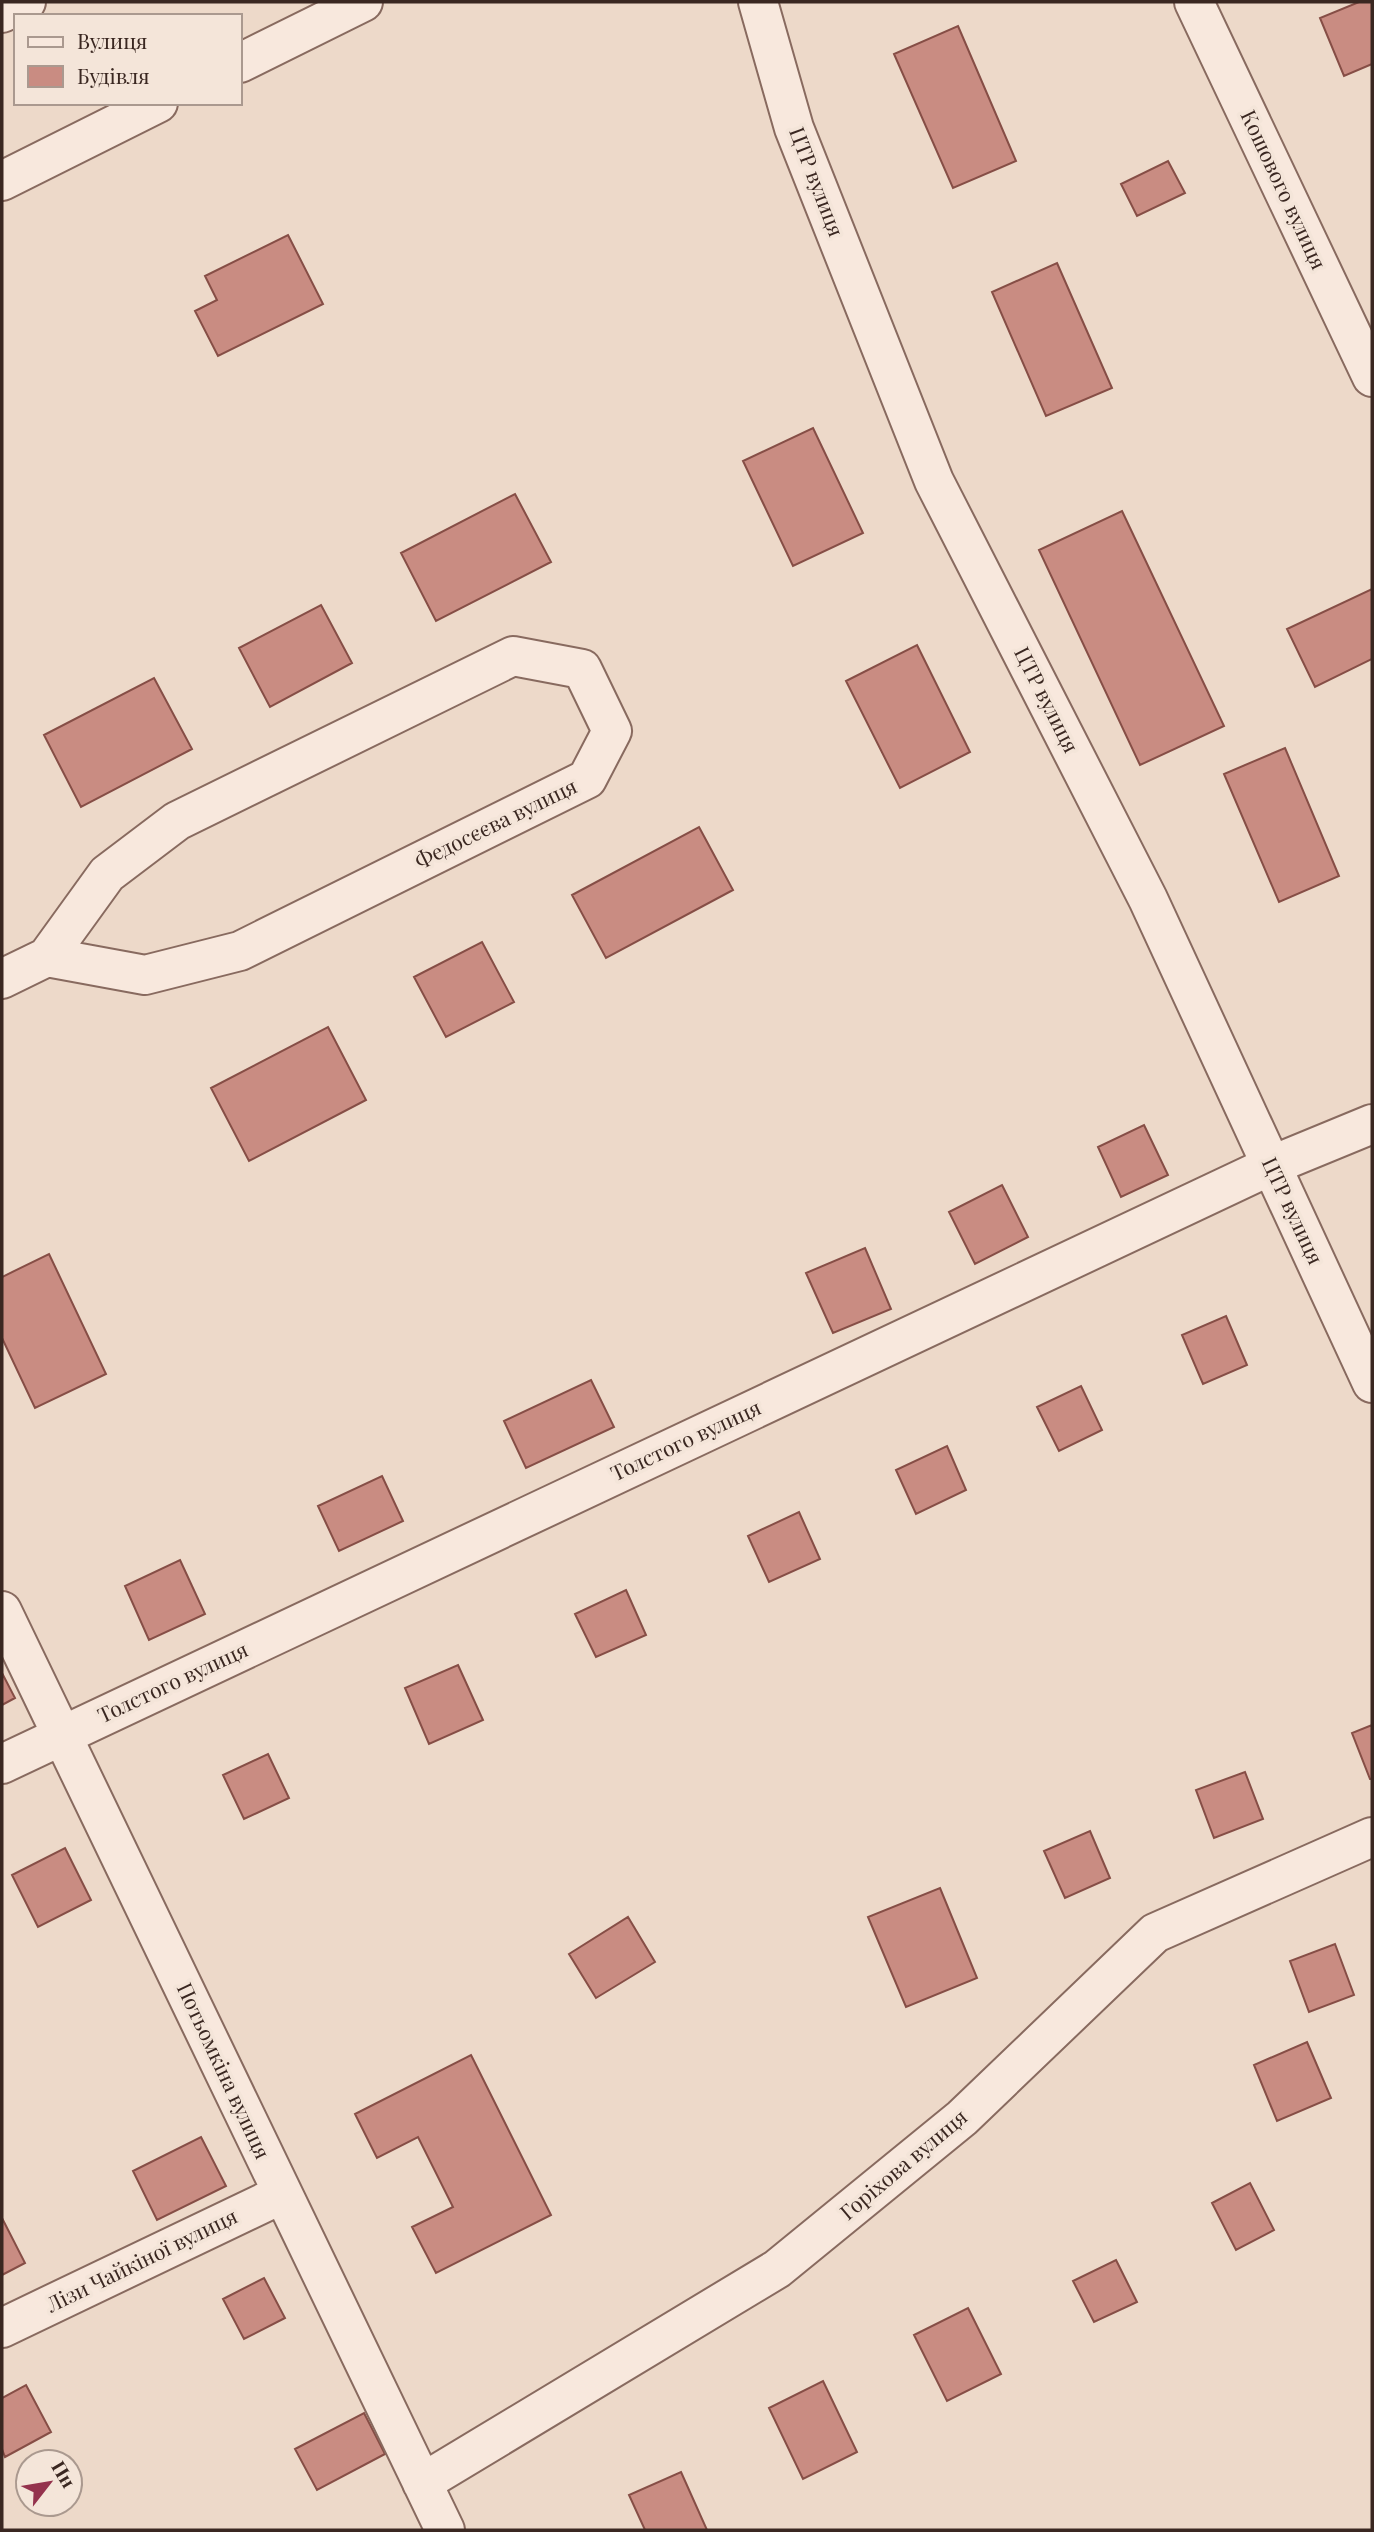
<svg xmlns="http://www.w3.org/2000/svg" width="1374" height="2532" font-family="'Playfair Display',serif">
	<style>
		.building { fill: #c98c82; stroke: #864e46; stroke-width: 2 }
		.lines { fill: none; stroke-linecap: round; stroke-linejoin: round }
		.minor-casing { stroke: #886a5f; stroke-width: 42 }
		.minor { stroke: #f8e8dd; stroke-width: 38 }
		.labels { text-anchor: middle; stroke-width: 7; stroke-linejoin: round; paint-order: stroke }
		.street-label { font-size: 21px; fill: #3a2721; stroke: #f4e5d9 }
	</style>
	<rect width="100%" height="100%" fill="#edd9c9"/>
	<path class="building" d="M1359,2H1372V64L1344,76L1320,18Z
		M958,26L1016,161L953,188L894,54Z
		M1168,161L1185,193L1137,216L1121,184Z
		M288,235L323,304L218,356L195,311L217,300L205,276Z
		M1057,263L1112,388L1046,416L992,292Z
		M813,428L863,533L793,566L743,461Z
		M515,494L551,562L436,621L401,553Z
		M1122,511L1224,726L1140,765L1039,550Z
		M1372,589V659L1315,687L1287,629Z
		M321,605L352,663L270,707L239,648Z
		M917,645L970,752L900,788L846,681Z
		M154,678L192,749L81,807L44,735Z
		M1285,748L1339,876L1279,902L1224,774Z
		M699,827L733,890L606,958L572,895Z
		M482,942L514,1002L446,1037L414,977Z
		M328,1027L366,1100L249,1161L211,1088Z
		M1144,1125L1168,1175L1121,1197L1098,1147Z
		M1002,1185L1028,1237L975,1264L949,1212Z
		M865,1248L891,1309L833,1333L806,1273Z
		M49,1254L106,1374L35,1408L2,1338V1277Z
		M1226,1316L1247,1365L1203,1384L1182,1335Z
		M591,1380L614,1427L526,1468L504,1421Z
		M1081,1386L1102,1430L1059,1451L1037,1407Z
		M947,1446L966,1490L916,1514L896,1470Z
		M382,1476L403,1521L339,1551L318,1506Z
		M799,1512L820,1559L769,1582L748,1536Z
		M180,1560L205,1614L149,1640L125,1586Z
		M626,1590L646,1635L596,1657L575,1614Z
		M458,1665L483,1720L429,1744L405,1688Z
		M2,1673L15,1698L2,1705Z
		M1372,1725V1779H1370L1352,1733Z
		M268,1754L289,1798L244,1819L223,1775Z
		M1245,1772L1263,1819L1214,1838L1196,1790Z
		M1090,1831L1110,1878L1065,1898L1044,1851Z
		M65,1848L91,1900L38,1927L12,1875Z
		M940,1888L977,1978L906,2007L868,1917Z
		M628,1917L655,1962L596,1998L569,1954Z
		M1335,1944L1354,1995L1309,2012L1290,1961Z
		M1307,2042L1331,2098L1277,2121L1254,2065Z
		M471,2055L551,2215L436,2273L412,2227L453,2207L418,2137L377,2158L355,2114Z
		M201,2137L226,2186L157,2220L133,2171Z
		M1250,2183L1274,2230L1236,2250L1212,2203Z
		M2,2218L25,2263L2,2275Z
		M1116,2260L1137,2302L1094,2322L1073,2281Z
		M264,2278L285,2318L244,2339L223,2299Z
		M968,2308L1001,2374L947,2401L914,2335Z
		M823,2381L857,2452L803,2479L769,2408Z
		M26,2385L51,2432L5,2457L2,2449V2398Z
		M364,2413L385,2454L317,2490L295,2449Z
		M681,2472L707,2530H645L629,2495Z"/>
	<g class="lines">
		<g class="minor-casing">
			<path id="minor" d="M758,2L794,128L934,481L1148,899L1372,1383
				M1194,2L1372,377
				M2,13L26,2
				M240,63L363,2
				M2,181L158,103
				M2,979L47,957L107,874L177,821L513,656L582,669L612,731L587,779L240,951L145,975L47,957
				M2,1611L445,2530
				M2,1764L1270,1166L1372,1124
				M2,2328L282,2194
				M422,2483L777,2269L962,2118L1155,1933L1372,1837"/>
		</g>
		<use href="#minor" class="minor"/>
	</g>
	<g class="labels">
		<g class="street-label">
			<text transform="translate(816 182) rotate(69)" y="7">ЦТР вулиця</text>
			<text transform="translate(1283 190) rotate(65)" y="7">Кошового вулиця</text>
			<text transform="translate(1046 700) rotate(63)" y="7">ЦТР вулиця</text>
			<text transform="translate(496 824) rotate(-26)" y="7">Федосєєва вулиця</text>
			<text transform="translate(1292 1211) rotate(65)" y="7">ЦТР вулиця</text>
			<text transform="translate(686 1441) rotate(-25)" y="7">Толстого вулиця</text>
			<text transform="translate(173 1683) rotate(-25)" y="7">Толстого вулиця</text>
			<text transform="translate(223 2071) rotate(65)" y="7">Потьомкіна вулиця</text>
			<text transform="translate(904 2165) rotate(-40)" y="7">Горіхова вулиця</text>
			<text transform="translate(142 2261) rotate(-26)" y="7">Лізи Чайкіної вулиця</text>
		</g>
	</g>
	<rect width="1374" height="2532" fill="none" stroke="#3a2721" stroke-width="7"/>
	<rect x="14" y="14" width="228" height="91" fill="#f4e5d9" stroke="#aa998f" stroke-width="2"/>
	<rect x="28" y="37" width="35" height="10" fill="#f8e8dd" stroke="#aa998f" stroke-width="2"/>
	<text x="77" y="49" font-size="21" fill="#3a2721">Вулиця</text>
	<rect x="28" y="66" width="35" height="21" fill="#c98c82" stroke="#aa998f" stroke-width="2"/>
	<text x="77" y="84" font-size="21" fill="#3a2721">Будівля</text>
	<g transform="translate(49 2483) rotate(59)"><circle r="33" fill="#f4e5d9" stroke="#aa998f" stroke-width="2"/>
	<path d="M0-5L12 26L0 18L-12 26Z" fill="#94324d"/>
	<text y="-10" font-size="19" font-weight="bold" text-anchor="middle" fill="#3a2721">Пн</text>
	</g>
</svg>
